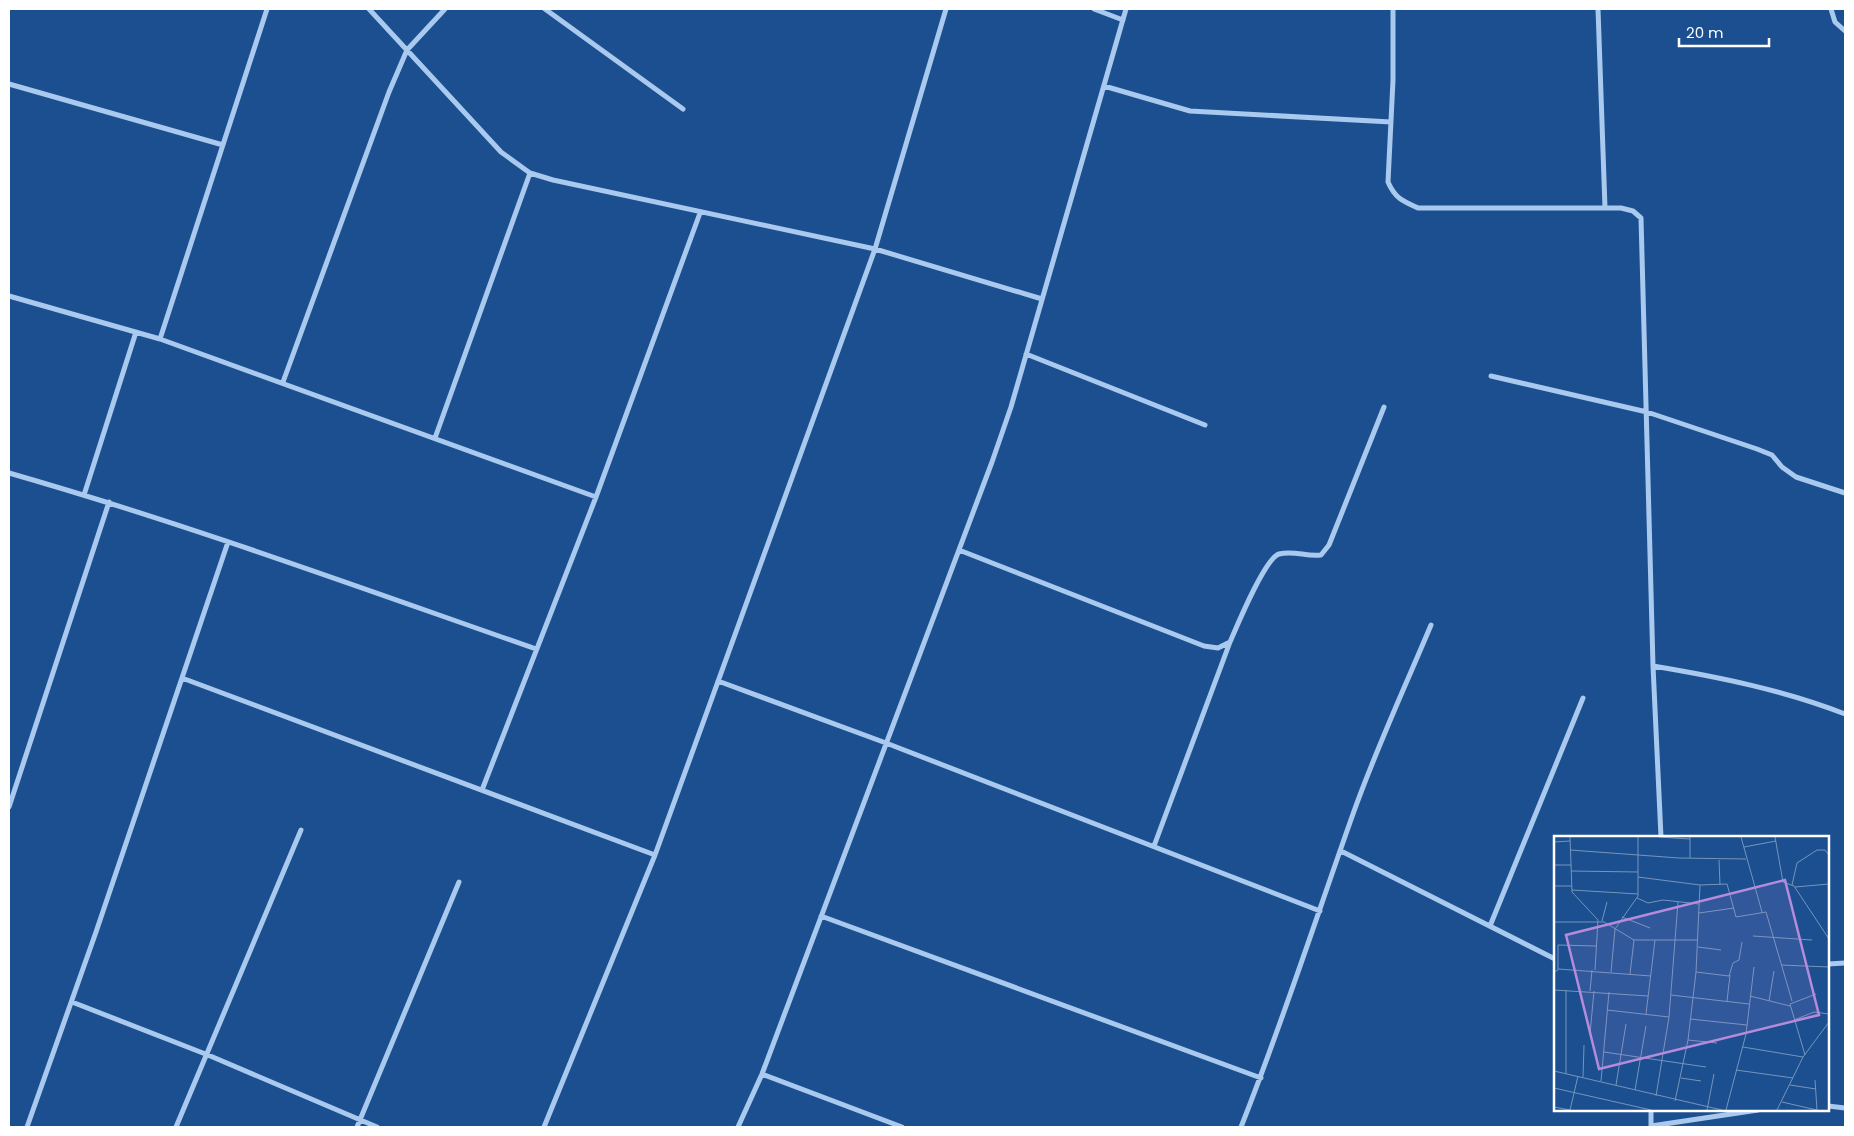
<svg xmlns="http://www.w3.org/2000/svg" width="1854" height="1136" font-family="Poppins,sans-serif">
	<style>
		.lines { fill: none; stroke-linecap: round; stroke-linejoin: round }
		.street { stroke: #a9c9ee; stroke-width: 5 }
		.inset-road { fill: none; stroke: #7695bc; stroke-width: 1 }
		.view { fill: #b68bdc; fill-opacity: 0.15; stroke: #b68bdc; stroke-width: 2.5 }
		.inset-edge { fill: none; stroke: #fff; stroke-width: 2.5 }
	</style>
	<rect width="100%" height="100%" fill="#1b4f8f"/>
	<g class="lines">
		<path class="street" d="M369,9L501,152L530,173L553,180L875,249L1042,299
			M545,9L683,109
			M1094,9L1123,20
			M1393,9V80L1388,182C1395,198 1402,201 1418,208H1621L1633,211L1641,218L1653,666L1661,837
			M1598,9L1605,208
			M1831,9L1835,22L1845,31
			M9,84L223,145
			M1104,86L1190,111L1391,122
			M9,296L160,339L596,497
			M160,339L267,9
			M1026,354L1205,425
			M1491,376L1647,412L1757,449L1772,455L1782,467L1796,477L1845,493
			M283,382L389,92L407,50L445,9
			M435,438L530,173
			M9,473C187,524 361,588 536,649
			M84,495L136,332
			M959,550L1204,646L1218,648L1230,642C1237,626 1265,558 1279,554C1294,550 1306,557 1321,555L1329,545L1384,407
			M1653,666C1719,677 1783,690 1845,714
			M182,678L655,855
			M718,681L886,743L1320,911
			M482,790L596,497L700,213
			M9,807L109,502
			M1154,846L1230,642
			M1341,851L1555,959
			M821,916L1261,1078
			M1490,926L1583,698
			M1828,964L1845,963
			M72,1002L208,1055L377,1127
			M762,1074L902,1127
			M1828,1106L1845,1108
			M1651,1110V1127
			M1651,1126L1758,1110
			M27,1127L96,932L228,542
			M176,1127L301,830
			M357,1127L459,882
			M544,1127L655,855L875,249L946,9
			M738,1127L762,1074L992,462L1011,407L1126,9
			M1241,1127C1282,1024 1316,918 1353,814C1376,749 1405,687 1431,625"/>
	</g>
	<g transform="translate(1554 836)">
		<rect width="275" height="275" fill="#1b4f8f"/>
		<path class="inset-road" d="M16,1L18,56L44,84L41,134M105,1L136,3M187,1L208,76M221,1L229,46L240,50L275,103M0,6L16,5M190,11L222,5M16,14L125,22L192,23M136,22V1M165,24L166,49M0,29H17M17,35L84,36M84,41L146,49L173,48L182,81L212,76L238,165M238,49L243,27L263,14H271L275,19M0,50H18M241,51L275,48M18,54L84,58M83,62L94,67L109,64L145,68M145,77L180,72M68,81L96,92M48,85L53,66M0,86H50L80,104H144M199,100L258,104M144,111L167,114M227,129L275,131M4,133L97,140M0,136L4,134V109L42,110M57,136L61,93L84,60V1M142,136L175,140L179,127L185,124L188,106M76,138L80,104M0,154L94,160M36,155L38,134M117,159L195,168M196,160L236,170M173,165L176,139M215,165L220,135M53,174L115,181M92,178L101,104M136,183L193,189M240,184L260,176L275,178M36,198L40,155M134,204L163,207M189,211L249,221M50,216L152,231M251,219L236,168L262,158M182,234L239,242M0,235L168,274M12,238V154M29,241L30,209M127,242L147,245M261,244L263,274M47,245L55,156M62,249L72,188M236,249L262,253M0,252L97,274M81,254L92,190M102,260L115,181L124,66M121,265L134,204L142,136L146,49M228,266L263,274M0,271L16,274M16,274L24,240M153,274L160,238M172,274L192,198L200,131M223,274L249,221L275,186"/>
		<path class="view" d="M231,44L265,179L45,233L12,99Z"/>
		<rect width="275" height="275" class="inset-edge"/>
	</g>
	<rect width="1854" height="1136" fill="none" stroke="#ffffff" stroke-width="20"/>
	<path d="M1679 38v8h90v-8" fill="none" stroke="#ffffff" stroke-width="2.5"/>
	<text x="1686" y="38" font-size="15" fill="#ffffff" stroke="#1b4f8f" stroke-width="4" paint-order="stroke">20 m</text>
</svg>
